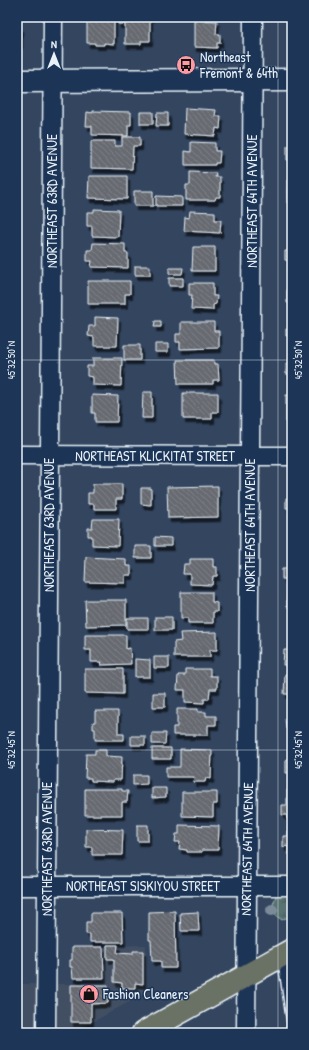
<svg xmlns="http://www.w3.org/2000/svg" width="309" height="1050" font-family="'Patrick Hand',sans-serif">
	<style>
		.built { fill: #435064 }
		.wetland { fill: url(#wetland-marsh); stroke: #a0b2b4 }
		.building { fill: url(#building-back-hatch); stroke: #e8f1f8; filter: url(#shadow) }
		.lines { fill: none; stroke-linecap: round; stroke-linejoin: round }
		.service-casing { stroke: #e8f1f8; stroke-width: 12 }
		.minor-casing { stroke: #e8f1f8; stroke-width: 21 }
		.secondary-casing { stroke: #e8f1f8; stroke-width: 25 }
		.primary-casing { stroke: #e8f1f8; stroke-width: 25 }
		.service { stroke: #1d3557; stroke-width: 9 }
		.minor { stroke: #1d3557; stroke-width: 18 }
		.secondary { stroke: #1d3557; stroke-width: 22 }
		.primary { stroke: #6a7165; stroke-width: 22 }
		.tree { fill: #7b8b99 }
		.ticks { fill: none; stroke: #e8f1f8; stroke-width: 1; stroke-opacity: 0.45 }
		.labels { text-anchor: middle; stroke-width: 3; stroke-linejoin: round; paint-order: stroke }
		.poi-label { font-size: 14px; fill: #e8f1f8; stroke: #1d3557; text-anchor: start }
		.street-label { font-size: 14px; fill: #e8f1f8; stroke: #1d3557 }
		.neatline { fill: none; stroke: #e8f1f8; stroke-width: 1.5 }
		.ticks-label { font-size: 10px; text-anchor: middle; fill: #e8f1f8 }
	</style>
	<defs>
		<pattern id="wetland-marsh" width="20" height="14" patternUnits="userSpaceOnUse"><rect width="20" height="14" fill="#587371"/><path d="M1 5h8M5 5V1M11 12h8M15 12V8" fill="none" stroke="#4e5b5c"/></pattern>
		<pattern id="building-back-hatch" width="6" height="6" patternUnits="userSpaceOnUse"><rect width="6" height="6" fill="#676b71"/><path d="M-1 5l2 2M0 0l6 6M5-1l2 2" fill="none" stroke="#7d8186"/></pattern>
		<filter id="shadow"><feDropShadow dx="2.5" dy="4.5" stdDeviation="0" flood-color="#0009"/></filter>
	</defs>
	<rect width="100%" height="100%" fill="#33455f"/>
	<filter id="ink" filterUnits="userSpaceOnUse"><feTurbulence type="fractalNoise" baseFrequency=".025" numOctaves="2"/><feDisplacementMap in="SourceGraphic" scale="8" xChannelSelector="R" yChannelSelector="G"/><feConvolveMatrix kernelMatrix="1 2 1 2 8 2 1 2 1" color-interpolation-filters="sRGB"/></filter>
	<g filter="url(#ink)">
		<path class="built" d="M146,945L145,993L73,1033H17V1023H22V984H105V946Z"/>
		<path class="wetland" d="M277,893H292V915L282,920L275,915L278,909L273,904Z"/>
		<path class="building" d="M118,17H150V41H141V44H125V24H118Z
			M290,17H292V37H290Z
			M87,18L114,19V44L104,43V45H95V43H87Z
			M194,20L217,21L216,34H220V43H217V48L194,47Z
			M17,27H20V44H17Z
			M185,108L216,110L215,116H221L220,129L216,128L215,136L184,134Z
			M93,111L131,112V125H128V136L92,135V126H86L87,112L93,113Z
			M140,112H153V124H140Z
			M157,113H168V126H156Z
			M122,137H140V146H133L132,169L91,168V141H115V146H122Z
			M191,142L215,143V151H220L219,163H215V165H185V151L191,152Z
			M17,144H19V157H17Z
			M287,146H292V168V160H287Z
			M190,172L216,173L215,177H220V197H216L215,200H186V185H190Z
			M89,176H127V199L88,198Z
			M17,177H20L19,190H17Z
			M287,181H292V202L287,203Z
			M134,191H153V206H134Z
			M156,196L182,197V206H156Z
			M94,209L119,210L118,237L92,236V226H87V212H94Z
			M190,211L215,212V220H221L220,233L184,231L185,217L189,218Z
			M291,212L292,238H290V223H291Z
			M93,243L125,244V253H128V268L91,267L92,261H87V250H92Z
			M290,244H292V268H290V261L285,260V251H290Z
			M193,247H215V271H192Z
			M135,266H150V275H135Z
			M169,268H183L182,274H169Z
			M169,278H183V286H169Z
			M88,281H130V294H125V304H88Z
			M189,283H213V296H217L216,304L213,305V310L191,309L192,295H189Z
			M287,287H292V303H287Z
			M95,317L118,318L117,346H94V337L88,336L89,326H95Z
			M155,321H161V327H154Z
			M181,322H214V331H219V348L180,349V342H176V334H181Z
			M290,322H292V343H290V335L286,336V329H290Z
			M155,344H168V352H155Z
			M124,345H140V360H124Z
			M290,357H292V381H290V374H286V363H290Z
			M93,358H122L121,386L93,385V377L87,376V366H93Z
			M177,360H214V364H218L219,380H213V384H178Z
			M143,392H152V418H142Z
			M183,393H218V412H212V419H183Z
			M92,395L118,396L117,422H95V413H92Z
			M286,395H292V423H286Z
			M93,484H122V499H116V509H94V504H88V493H93Z
			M218,486V517L168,518L167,487Z
			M141,488H151V505L141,504Z
			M292,490V515H291V508H286V498H292Z
			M93,519H119L118,546L92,545V536H88V528H92Z
			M155,537L171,538V546H155Z
			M135,546H151V558H135Z
			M86,557L126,559V566H131V575H125V583L85,582Z
			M190,559H213V567H217V576H213L212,585L190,584V574H183L184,564H190Z
			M290,562H292V587H290V579H282V569H290Z
			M181,592H212V602L217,603V612H213V623H188V618H181Z
			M287,597H292V607H287Z
			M85,600H126V625L86,626Z
			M155,617H172V630H155Z
			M127,618H148V629H127Z
			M217,632V650H210V657H174V642L181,641L180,633Z
			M85,635H126V649L130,648L131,664L101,665L102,662H91V650H85Z
			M290,635L292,636V665H283L284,650H290Z
			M154,657H169V668H154Z
			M135,659L150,660V677H135Z
			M85,669H123V694L85,693Z
			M185,669H210V676H217V689H210L209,699H204V703L185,702V690H177L178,675H185Z
			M285,674H292V694H284Z
			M153,693H165V707H153Z
			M177,709H198V712H206V716H216V725H208V735H173V727H177Z
			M291,710L292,737H289V729H286L285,718H291Z
			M95,711H118V734H124V740H95V729H93V722H95Z
			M152,733H166L165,744H152Z
			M131,736H145V745H131Z
			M152,748H171V759H152Z
			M180,749L212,750L211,779L206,778L205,782H193L194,777H166V767H180Z
			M95,750H106V756L122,757L121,780H113V782L91,781V778H85L86,754H95Z
			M286,759H292V773H286Z
			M133,775H147V784L133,785Z
			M152,788H166V797L152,798Z
			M85,789H122V791H128L127,802H122V815H85Z
			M287,790H292V819H287V815H282V805H287Z
			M182,792H217V804H213V817L182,816Z
			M137,825H148V841H137Z
			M179,825L219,826L218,850H202V852H187V850L179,849L180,842H175L176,834H179Z
			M288,827H292V854H288V846L283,847V836H288Z
			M86,829L123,830L122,855H92V847H86Z
			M175,911L176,968H161V961H152L151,940H149V912Z
			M198,912L199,931H181L180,913Z
			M91,913H122L123,942H90V934H86V922H91Z
			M107,945H118L117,953L133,954V951H143V984L135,983V988H122V983L114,982V959H107Z
			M72,947H103L104,978H73L72,967H70V960H72Z
			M71,985H108V1003L91,1004V1022H71Z"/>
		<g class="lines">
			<g class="service-casing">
				<path id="service" d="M282,955L292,1024L291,1033"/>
			</g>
			<g class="minor-casing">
				<path id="minor" d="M17,455L292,456
					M17,886H292
					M46,1033L53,17
					M246,1033L253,17"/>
			</g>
			<g class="secondary-casing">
				<path id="secondary" d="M17,81L292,80"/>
			</g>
			<g class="primary-casing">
				<path id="primary" d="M143,1033L292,950"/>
			</g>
			<use href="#service" class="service"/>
			<use href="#minor" class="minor"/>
			<use href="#secondary" class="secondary"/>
			<use href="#primary" class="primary"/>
		</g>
		<circle class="tree" cx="272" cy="910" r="6"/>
	</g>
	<path class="ticks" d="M278,17V1033M17,360H292M17,750H292"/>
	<defs>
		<g id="bus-disc" transform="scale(1)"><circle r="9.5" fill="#ff9aa2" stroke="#1d3557"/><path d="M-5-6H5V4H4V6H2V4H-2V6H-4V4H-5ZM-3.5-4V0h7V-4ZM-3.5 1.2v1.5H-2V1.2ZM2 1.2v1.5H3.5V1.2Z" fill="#111"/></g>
		<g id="shop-disc" transform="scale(1)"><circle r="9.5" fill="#ff9aa2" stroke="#1d3557"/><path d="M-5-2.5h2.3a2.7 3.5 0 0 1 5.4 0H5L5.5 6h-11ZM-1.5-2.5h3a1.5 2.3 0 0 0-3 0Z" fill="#111"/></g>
	</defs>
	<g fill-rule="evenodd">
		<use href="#bus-disc" x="186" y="65"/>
		<use href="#shop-disc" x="89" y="994"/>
	</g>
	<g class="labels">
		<g class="poi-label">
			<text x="200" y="62">Northeast<tspan x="200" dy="16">Fremont &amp; 64th</tspan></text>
			<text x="103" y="999">Fashion Cleaners</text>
		</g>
		<g class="street-label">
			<text transform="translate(52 201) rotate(-90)" y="5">NORTHEAST 63RD AVENUE</text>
			<text transform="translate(252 201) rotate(-90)" y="5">NORTHEAST 64TH AVENUE</text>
			<text x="155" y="461">NORTHEAST KLICKITAT STREET</text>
			<text transform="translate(49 525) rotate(-90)" y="5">NORTHEAST 63RD AVENUE</text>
			<text transform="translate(250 525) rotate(-90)" y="5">NORTHEAST 64TH AVENUE</text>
			<text transform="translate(47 849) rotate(-90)" y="5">NORTHEAST 63RD AVENUE</text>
			<text transform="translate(247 849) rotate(-89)" y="5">NORTHEAST 64TH AVENUE</text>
			<text x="143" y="891">NORTHEAST SISKIYOU STREET</text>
		</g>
	</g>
	<rect width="309" height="1050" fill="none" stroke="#1d3557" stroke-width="44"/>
	<g transform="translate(54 54)" stroke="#1d3557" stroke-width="3" paint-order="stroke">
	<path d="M0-3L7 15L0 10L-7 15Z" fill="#e8f1f8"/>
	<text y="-6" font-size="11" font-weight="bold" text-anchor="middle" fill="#e8f1f8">N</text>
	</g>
	<rect x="22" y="22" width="265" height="1006" class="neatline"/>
	<g class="ticks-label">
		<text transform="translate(11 360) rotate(-90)" y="4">45°32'50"N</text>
		<text transform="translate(298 360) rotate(-90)" y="4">45°32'50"N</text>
		<text transform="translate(11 750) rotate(-90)" y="4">45°32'45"N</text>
		<text transform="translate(298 750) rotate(-90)" y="4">45°32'45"N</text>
	</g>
</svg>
